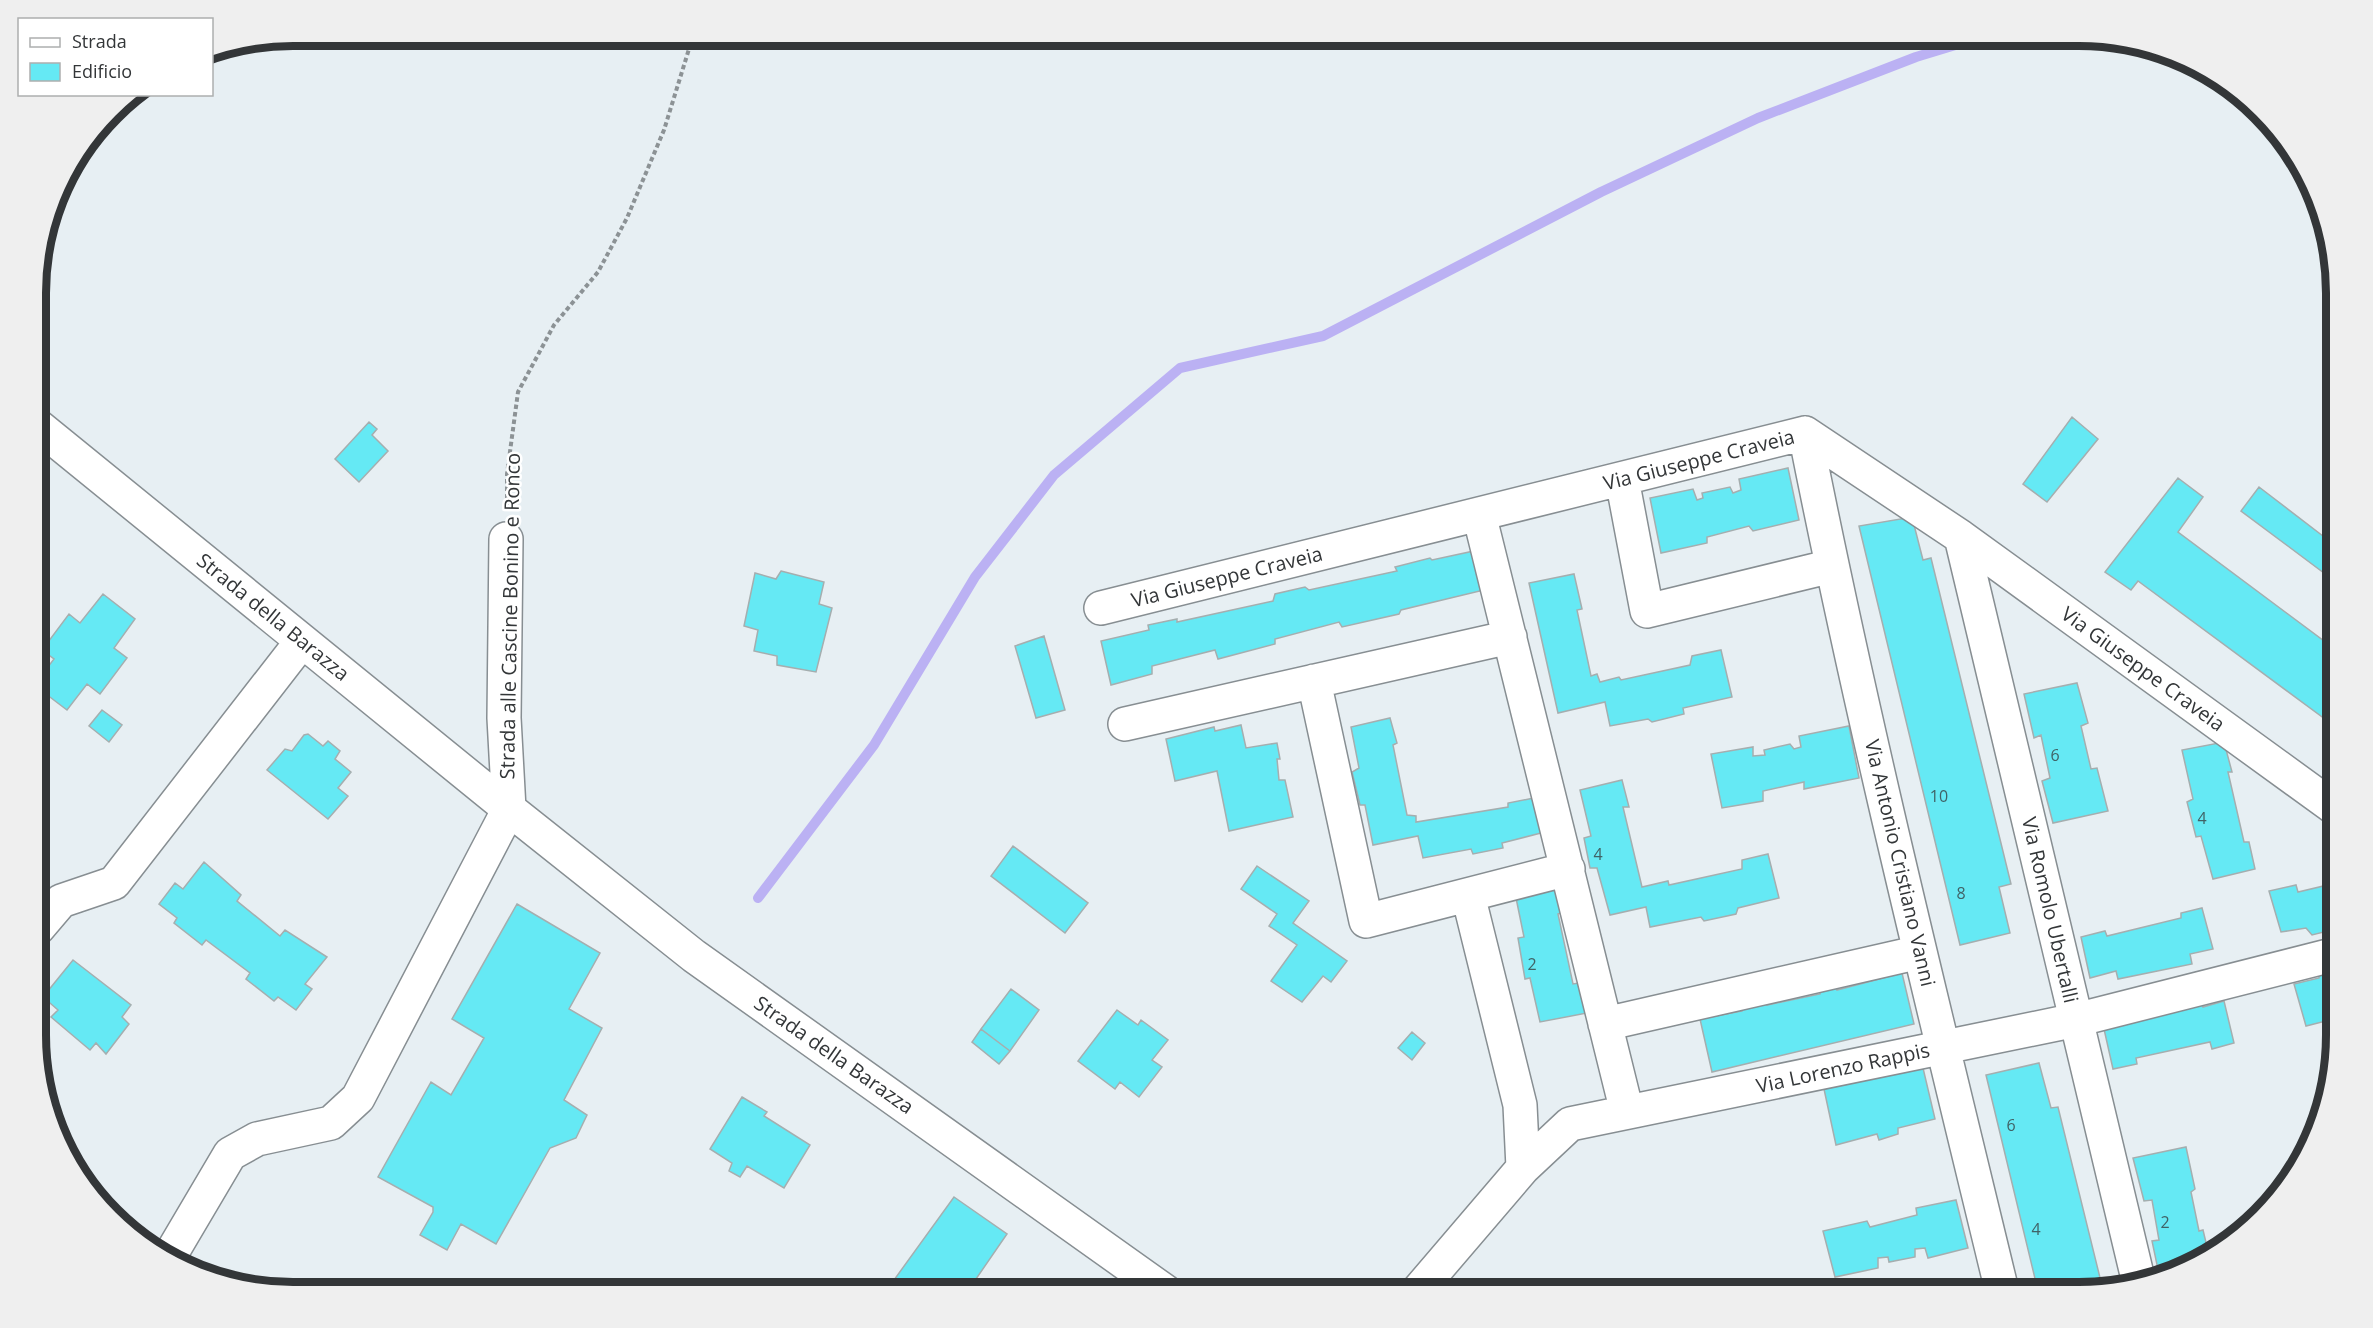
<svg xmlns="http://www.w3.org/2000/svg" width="2373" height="1328" font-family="'Open Sans',sans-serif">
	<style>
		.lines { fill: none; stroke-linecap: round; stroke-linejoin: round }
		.stream { stroke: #bbb1f3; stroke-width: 10 }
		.building { fill: #65e9f4; stroke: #a5aeaf; stroke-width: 1.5 }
		.street-casing { stroke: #878e92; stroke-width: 36 }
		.path { stroke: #8c9295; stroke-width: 4; stroke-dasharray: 4.5 3; stroke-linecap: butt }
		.street { stroke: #fff; stroke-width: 33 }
		.labels { text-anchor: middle; stroke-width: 5; stroke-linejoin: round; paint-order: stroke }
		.number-label { font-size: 16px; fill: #406367 }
		.street-label { font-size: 20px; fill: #333638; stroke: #fff }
		.rim { fill: none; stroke: #333638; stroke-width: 8 }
	</style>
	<rect width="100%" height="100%" fill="#e7eff3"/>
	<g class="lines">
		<path class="stream" d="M758,898L874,745L975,577L1054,475L1180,368L1323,336L1601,192L1758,118L1916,57L1985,36"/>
	</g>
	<path class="building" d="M2072,417L2098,439L2047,502L2023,484Z
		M369,422L377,429L372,435L388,451L359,482L335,459Z
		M1788,468L1799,520L1753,531L1749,526L1707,537V543L1661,553L1650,498L1693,489L1697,500L1703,498L1702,493L1730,487L1733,493L1741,490L1739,479Z
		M2178,478L2203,497L2178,532L2336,650V740L2326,733L2333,725L2138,581L2131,590L2105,572Z
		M2259,487L2336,546V582L2241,511Z
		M1912,517L1923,560L1931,558L2011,884L1999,887L2010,933L1960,945L1859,526Z
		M1474,551L1484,590L1401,610L1399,614L1342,627L1339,622L1275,639V644L1218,659L1215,650L1152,666V674L1111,685L1101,641L1149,630L1148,625L1177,619V622L1273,601L1275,594L1305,587L1309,590L1397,571L1395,567L1430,558L1432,560Z
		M781,571L824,582L819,604L832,608L816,672L777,665V656L754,651L758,630L744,626L755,573L776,579Z
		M1574,574L1582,609L1577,610L1591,676L1597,674L1600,682L1619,677L1621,680L1690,665L1692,656L1721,650L1732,697L1683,708L1684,714L1652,722L1648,719L1610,726L1605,702L1558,713L1529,583Z
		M103,594L135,619L114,648L127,658L100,694L87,684L67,710L38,688V680L54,659L42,650L69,614L80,623Z
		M1044,636L1065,710L1036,718L1015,646Z
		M2077,683L2088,723L2081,726L2091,769L2097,768L2108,811L2053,823L2042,781L2050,778L2041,735L2034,738L2024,694Z
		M102,710L122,725L109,742L89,726Z
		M1390,718L1397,743L1393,745L1407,815L1416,816V822L1508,807V803L1539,797L1545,832L1502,843L1503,848L1473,854L1471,849L1423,858L1418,836L1373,845L1365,805H1360L1352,772L1359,768L1351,727Z
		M1241,725L1246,748L1277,743L1280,759H1277L1279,780H1285L1293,817L1229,831L1217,771L1175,781L1166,739L1214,727L1215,731Z
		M1849,726L1859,778L1804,789V782L1763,791V801L1722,808L1711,754L1753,747V756L1765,755L1764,750L1790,744L1794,749L1801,747L1799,736Z
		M308,734L323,746L328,741L340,751L335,759L351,772L338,788L348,796L328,819L267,770L285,749L292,751L304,735Z
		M2224,742L2232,772H2228L2244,842H2249L2255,869L2213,879L2201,836L2196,837L2187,802L2193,799L2182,750Z
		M1622,780L1629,807H1623L1642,887L1668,881L1669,885L1742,869V860L1768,854L1779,898L1738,908L1736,914L1704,921L1701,917L1650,927L1646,907L1610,915L1597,868H1590L1584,838L1591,836L1580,790Z
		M1013,846L1088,903L1065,933L991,876Z
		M204,862L241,895L237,901L280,936L285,930L327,957L305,984L312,989L296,1010L278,997L274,1001L246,979L250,973L206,940L202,945L174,923L177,918L159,904L175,883L183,889Z
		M1257,866L1309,901L1293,923L1347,961L1331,982L1323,976L1302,1002L1271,981L1297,945L1269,926L1277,914L1241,889Z
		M2336,883V929L2312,935L2306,928L2281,932L2269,891L2296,885L2298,892Z
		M1556,885L1563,912L1558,914L1573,984L1579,983L1587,1013L1540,1022L1530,978L1525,979L1518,938L1524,937L1515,893Z
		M517,904L600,953L569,1009L602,1028L564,1100L587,1115L576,1138L550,1148L496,1244L461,1224L447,1250L420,1235L433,1212V1207L378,1177L431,1082L451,1095L484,1038L452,1019Z
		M2202,908L2213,949L2190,954L2192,964L2118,979L2116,971L2090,978L2081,937L2105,931L2107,936L2181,918V913Z
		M73,960L131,1005L122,1017L129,1024L106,1054L96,1043L90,1050L51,1017L58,1010L43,997Z
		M2336,967V1011L2332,1012L2330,1020L2306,1026L2294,984L2319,978V971Z
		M1902,973L1914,1024L1712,1072L1700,1019L1742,1011L1740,1003L1766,998L1767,1005L1820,994V985L1835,982L1837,990Z
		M1011,989L1039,1010L1010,1051L981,1029Z
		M2200,998L2203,1007L2224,1001L2234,1043L2212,1049L2210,1042L2136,1058L2137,1064L2113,1069L2104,1029L2128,1024L2126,1016Z
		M1117,1010L1138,1025L1141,1020L1168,1040L1152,1060L1162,1067L1139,1097L1120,1082L1115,1089L1078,1061Z
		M981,1029L1010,1051L999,1064L972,1042Z
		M1412,1032L1425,1043L1412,1060L1398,1048Z
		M2039,1063L2051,1108L2058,1107L2103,1290L2038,1291L1986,1075Z
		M1923,1068L1935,1119L1898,1128V1134L1879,1140L1877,1134L1836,1145L1824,1089Z
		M742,1097L767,1112L764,1116L810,1145L784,1188L747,1166L740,1177L729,1171L732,1163L710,1149Z
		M2186,1147L2195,1189L2191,1192L2199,1231L2203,1230L2209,1255L2160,1279L2152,1241L2159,1240L2152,1200L2144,1201L2133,1158Z
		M954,1197L1007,1234L967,1292H911L894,1280Z
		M1956,1200L1968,1248L1928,1258L1925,1248L1915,1249V1257L1889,1262L1888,1257L1878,1258V1268L1835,1277L1823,1231L1867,1221L1870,1227L1917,1215L1916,1208Z
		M1061,1282L1071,1292H1051Z"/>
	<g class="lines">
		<g class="street-casing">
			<path id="street" d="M38,426L509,809L694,956L1166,1292
				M1805,433C1862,721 1933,1006 2002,1291
				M1622,479L1647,611L1832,566
				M1479,514L1627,1112
				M1961,537L2139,1283
				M506,539L504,718L509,809
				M1101,608L1805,433L1961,537L2336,809
				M1314,681L1366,921L1568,869
				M1125,724L1510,637
				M1468,895L1520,1105L1523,1168
				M38,928L61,901L114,883L302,641
				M1605,1024L1920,952
				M168,1259L230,1154L257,1139L331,1123L358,1098L509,809
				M1417,1292L1523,1168L1570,1124L2076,1020L2336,954"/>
		</g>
		<path class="path" d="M507,506V474L518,392L554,325L598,272L627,218L664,130L693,36"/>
		<use href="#street" class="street"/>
	</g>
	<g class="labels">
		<g class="number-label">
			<text x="2055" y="761">6</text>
			<text x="1939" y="802">10</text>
			<text x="2202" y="824">4</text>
			<text x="1598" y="860">4</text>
			<text x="1961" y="899">8</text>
			<text x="1532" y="970">2</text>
			<text x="2011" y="1131">6</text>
			<text x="2165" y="1228">2</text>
			<text x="2036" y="1235">4</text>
		</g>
		<g class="street-label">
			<text transform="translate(1699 460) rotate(-14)" y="7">Via Giuseppe Craveia</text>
			<text transform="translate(1227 577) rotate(-14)" y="7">Via Giuseppe Craveia</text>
			<text transform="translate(510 616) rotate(-89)" y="7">Strada alle Cascine Bonino e Ronco</text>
			<text transform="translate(273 617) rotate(39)" y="7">Strada della Barazza</text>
			<text transform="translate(2143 669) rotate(36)" y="7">Via Giuseppe Craveia</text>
			<text transform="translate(1900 863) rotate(77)" y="7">Via Antonio Cristiano Vanni</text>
			<text transform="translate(2050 910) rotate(77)" y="7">Via Romolo Ubertalli</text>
			<text transform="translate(834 1055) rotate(35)" y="7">Strada della Barazza</text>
			<text transform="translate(1843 1068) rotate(-12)" y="7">Via Lorenzo Rappis</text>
		</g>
	</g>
	<path d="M0 0H2373V1328H0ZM293 46H2079A247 247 0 0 1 2326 293V1035A247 247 0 0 1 2079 1282H293A247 247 0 0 1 46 1035V293A247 247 0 0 1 293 46Z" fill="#efefef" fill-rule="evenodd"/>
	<path class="rim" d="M293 46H2079A247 247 0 0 1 2326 293V1035A247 247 0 0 1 2079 1282H293A247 247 0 0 1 46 1035V293A247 247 0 0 1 293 46Z"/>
	<rect x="18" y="18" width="195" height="78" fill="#ffffff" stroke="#adafaf" stroke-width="1.5"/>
	<rect x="30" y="38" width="30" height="9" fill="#ffffff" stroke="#adafaf" stroke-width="1.5"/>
	<text x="72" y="48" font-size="18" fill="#333638">Strada</text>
	<rect x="30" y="63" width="30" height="18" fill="#65e9f4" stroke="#adafaf" stroke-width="1.5"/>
	<text x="72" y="78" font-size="18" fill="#333638">Edificio</text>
</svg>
